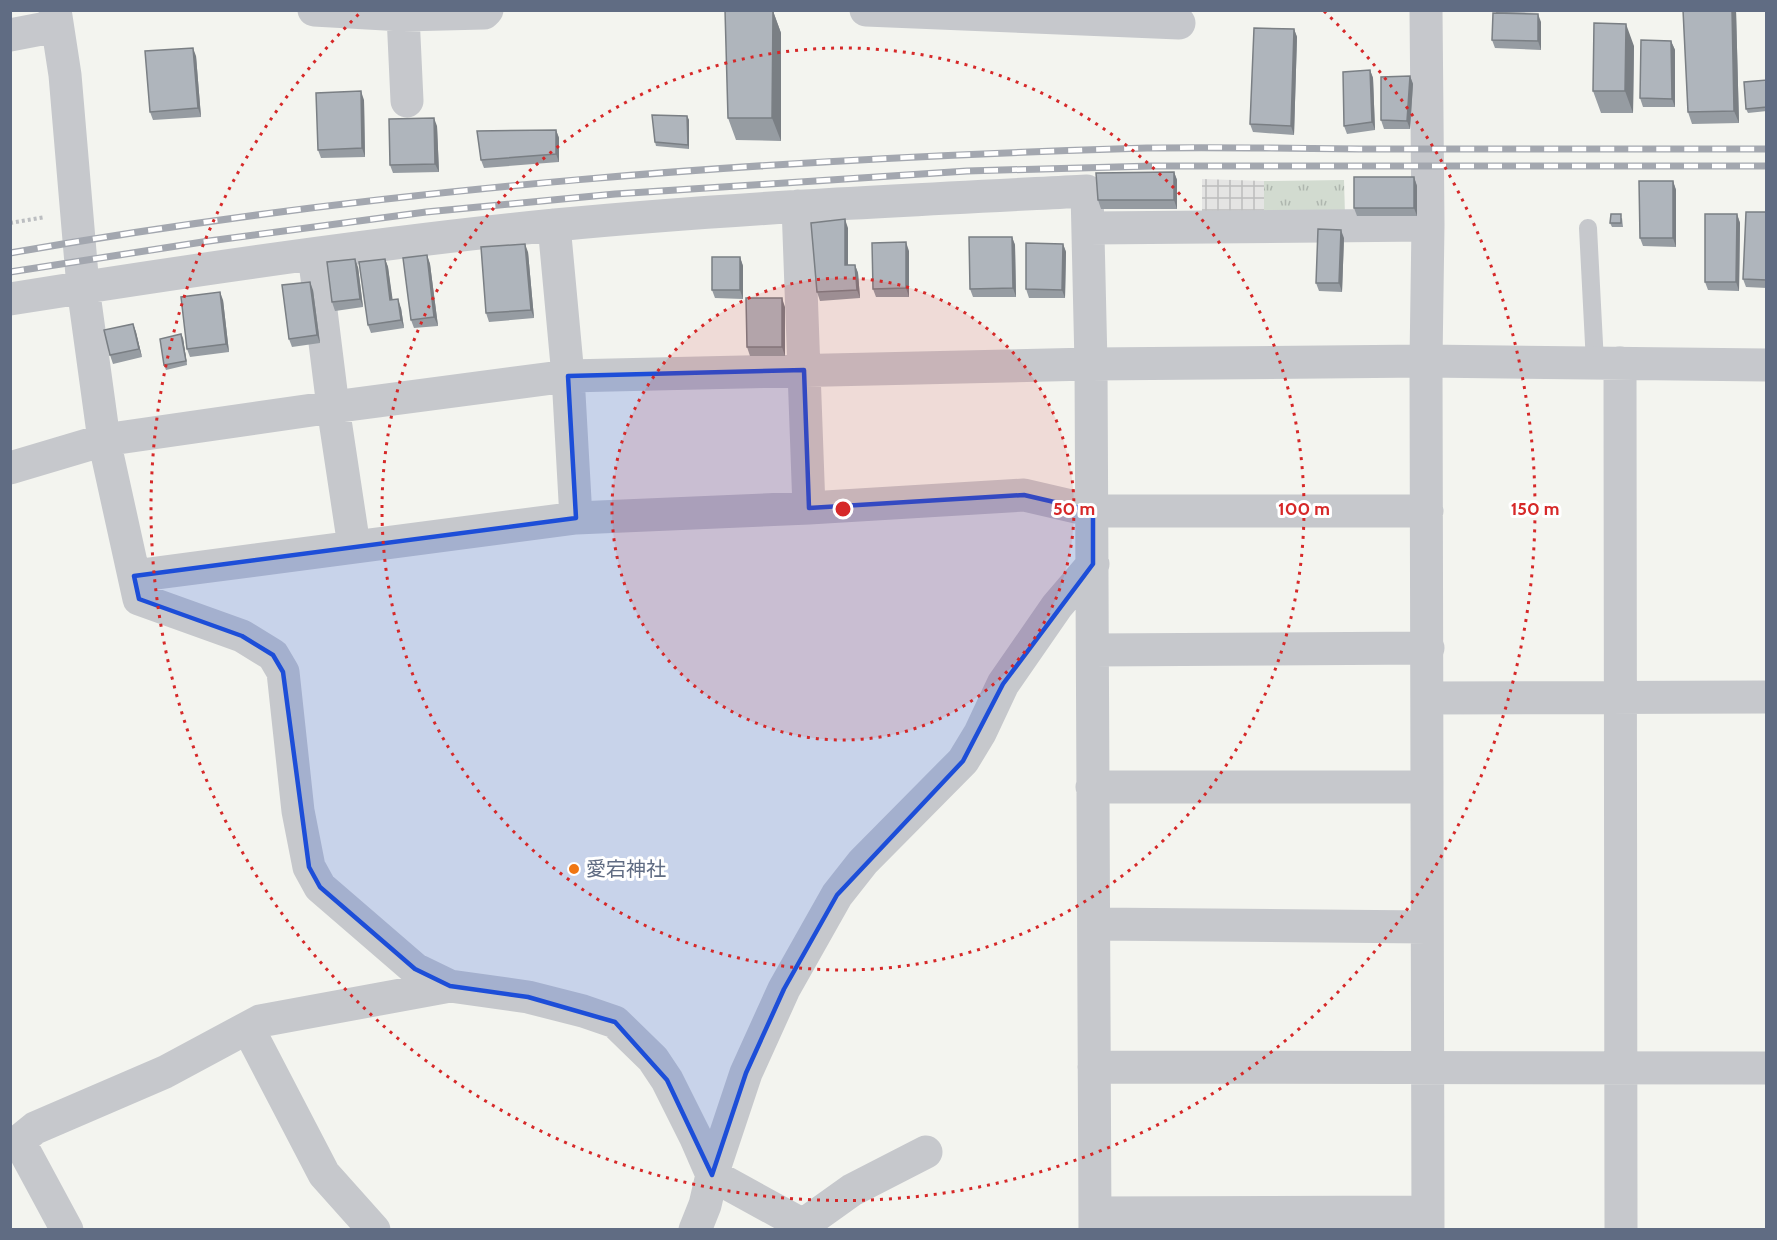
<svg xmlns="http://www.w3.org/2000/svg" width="1777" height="1240" font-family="Cabin,'Noto Sans JP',sans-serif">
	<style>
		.industrial { fill: url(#industrial-grid) }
		.grass { fill: url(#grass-tufts) }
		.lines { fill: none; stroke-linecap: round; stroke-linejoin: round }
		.path { stroke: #bcbec1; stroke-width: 4; stroke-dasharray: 3 3; stroke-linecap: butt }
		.lane { stroke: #c6c8cc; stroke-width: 18 }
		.street { stroke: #c6c8cc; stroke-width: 33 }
		.rail-casing { stroke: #a3a7af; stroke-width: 7 }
		.rail { stroke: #fff; stroke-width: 4.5; stroke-dasharray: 14; stroke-linecap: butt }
		.wall { fill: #969ca2 }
		.shaded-wall { fill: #7a7f84 }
		.building { fill: #afb5bc; stroke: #7a7f84; stroke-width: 1.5 }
		.marked { fill: #1d4ed8; fill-opacity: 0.2; stroke: #1d4ed8; stroke-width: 4.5; stroke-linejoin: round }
		.ring { fill: none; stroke: #d62828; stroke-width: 3; stroke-dasharray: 3 6 }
		.poi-dot { fill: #f07613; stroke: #fff; stroke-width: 2 }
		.labels { text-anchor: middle; stroke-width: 6; stroke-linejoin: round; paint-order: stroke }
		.poi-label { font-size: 20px; fill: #606c83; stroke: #fff; text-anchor: start }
		.centre { fill: #d62828; stroke: #fff; stroke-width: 3 }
		.ring-label { font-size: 18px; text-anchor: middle; font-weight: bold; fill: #d62828; stroke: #fff; stroke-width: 6; stroke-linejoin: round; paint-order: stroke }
	</style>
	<defs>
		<pattern id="industrial-grid" width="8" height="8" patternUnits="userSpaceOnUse" patternTransform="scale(1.5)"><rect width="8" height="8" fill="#e4e4e3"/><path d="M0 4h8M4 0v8" fill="none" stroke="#bcbdbd"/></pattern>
		<pattern id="grass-tufts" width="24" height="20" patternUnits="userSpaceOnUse" patternTransform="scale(1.5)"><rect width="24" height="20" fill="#d2dbd0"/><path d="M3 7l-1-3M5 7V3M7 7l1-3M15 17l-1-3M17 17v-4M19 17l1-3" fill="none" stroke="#aeb6ae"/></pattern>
	</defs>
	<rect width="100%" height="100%" fill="#f3f4ef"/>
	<path class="industrial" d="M1202,179L1264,181V213L1202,214Z"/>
	<path class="grass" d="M1344,180L1345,215L1264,213V181Z"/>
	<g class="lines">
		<path class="path" d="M10,223L45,217"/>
		<path class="lane" d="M1588,228L1595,363"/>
		<path class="street" d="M55,10L65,75L83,287L104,440L139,599L242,636L273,655L283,672L298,811L309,867L320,887L415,969L450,986L528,997L583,1011L615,1022L653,1059L667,1080L695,1136L712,1175L803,1225L807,1230
			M314,10L403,15L484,13L487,10
			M866,10L1179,23
			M1426,10L1428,225L1426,361L1428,1230
			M403,15L407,101
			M10,35L57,26
			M798,206L809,508
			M554,225L568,376L576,518
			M1089,228L1428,225
			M314,254L333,407L354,546
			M10,299C191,270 373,243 555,225C732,208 909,200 1087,191L1091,364L568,376L333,407L104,440L10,468
			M1620,363L1621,1230
			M134,576L576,518L809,508L1024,495L1093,511H1427
			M1093,650L1428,648
			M1427,698L1766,697
			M1092,787H1427
			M1094,924L1427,927
			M248,1028L324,1174L374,1230
			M1094,1067L1766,1068
			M1095,1213L1428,1212
			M803,1225L852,1190L926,1152
			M67,1230L19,1141L35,1128L165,1072L260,1021L450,986
			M695,1230L705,1205L712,1175L746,1073L784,989L837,895L863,862L963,761L980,733L1003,684L1057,606L1093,564
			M1095,1230L1091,364L1426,361L1766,365"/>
		<g class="rail-casing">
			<path id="rail" d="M10,253C386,187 766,159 1147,148C1217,147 1288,148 1359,149C1495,149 1631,149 1766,149
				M10,272L209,241L426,212L615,194L967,171L1152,166H1766"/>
		</g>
		<use href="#rail" class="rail"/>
	</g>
	<path class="wall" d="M1495,10H1539V12L1506,13L1541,22V50L1495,48L1492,40L1496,13Z
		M1683,10H1736L1739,123L1692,124L1688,112Z
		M773,11L781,33V141L736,140L728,118Z
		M1294,29L1297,37L1294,135L1253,132L1250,124Z
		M1671,41L1675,50V107H1643L1640,98Z
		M1634,46L1633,113H1601L1593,91Z
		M196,56L201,117L153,120L150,112Z
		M1370,70L1373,78L1375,130L1347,134L1344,126Z
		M1410,76L1413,84L1410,129H1384L1381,120Z
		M1767,80V111L1748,113L1746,109Z
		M364,100L365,157L321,158L318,150Z
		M687,116L689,120V149L656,146L655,142Z
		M437,126L439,172L393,173L390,165Z
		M556,130L559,138V162L484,168L481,160Z
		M1174,172L1177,180V209H1101L1098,200Z
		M1414,177L1417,186V216H1357L1354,208Z
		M1673,181L1676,190V247L1643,246L1640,238Z
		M1767,212V288L1746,287L1743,279Z
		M1737,214L1740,223L1739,291L1708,290L1705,282Z
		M1622,218L1623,227H1612L1610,223Z
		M848,228V265H855L858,273L860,298L820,301L817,292Z
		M1012,237L1015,245L1016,297H973L970,289Z
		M1344,238L1342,292L1319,291L1316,283Z
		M1063,244L1066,252L1065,298H1029L1026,289Z
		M909,251V297H876L873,289Z
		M528,252L534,318L489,322L486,313Z
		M427,255L430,264L438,326L414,328L411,320Z
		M740,257L743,266V299L715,298L712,290Z
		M385,259L388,267L392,300L401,308L404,328L371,333L368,325Z
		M358,267L363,307L335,311L332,302Z
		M313,290L320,343L292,347L289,339Z
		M223,300L229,352L190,357L187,349Z
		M785,307V356H750L747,347Z
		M133,324L136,332L142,357L113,364L110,355Z
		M183,338L187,365L166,370L164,365Z"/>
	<path class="shaded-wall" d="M1732,10H1736L1739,123L1734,111Z
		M773,11L781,33V141L772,118Z
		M1538,14L1541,22V50L1538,41Z
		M1626,24L1634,46L1633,113L1625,91Z
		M1294,29L1297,37L1294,135L1291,126Z
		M1671,41L1675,50V107L1672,99Z
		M193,48L196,56L201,117L198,108Z
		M1370,70L1373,78L1375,130L1372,122Z
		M1410,76L1413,84L1410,129L1407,121Z
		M361,91L364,100L365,157L362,148Z
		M687,116L689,120V149L688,145Z
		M434,118L437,126L439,172L435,164Z
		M556,130L559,138V162L556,154Z
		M1174,172L1177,180V209L1174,200Z
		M1414,177L1417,186V216L1414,208Z
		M1673,181L1676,190V247L1673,238Z
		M1737,214L1740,223L1739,291L1736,282Z
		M845,219L848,228V274L845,265Z
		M1341,230L1344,238L1342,292L1339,283Z
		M1012,237L1015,245L1016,297L1013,288Z
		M906,242L909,251V297L906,288Z
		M525,244L528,252L534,318L531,310Z
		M1063,244L1066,252L1065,298L1062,290Z
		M427,255L430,264L438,326L434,317Z
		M740,257L743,266V299L740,290Z
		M355,259L358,267L363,307L360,299Z
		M385,259L388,267L394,309L390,300Z
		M855,265L858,273L860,298L857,290Z
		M310,282L313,290L320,343L317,335Z
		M220,292L223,300L229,352L226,344Z
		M782,298L785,307V356L782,347Z
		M398,299L401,308L404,328L401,320Z
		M133,324L136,332L142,357L139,349Z
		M181,334L183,338L187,365L186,361Z"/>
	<path class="building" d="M725,10L773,11L772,118H728Z
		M1683,10H1732L1734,111L1688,112Z
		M1493,13L1538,14V41L1492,40Z
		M1594,23L1626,24L1625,91H1593Z
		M1254,28L1294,29L1291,126L1250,124Z
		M1641,40L1671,41L1672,99L1640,98Z
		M193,48L198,108L150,112L145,51Z
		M1370,70L1372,122L1344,126L1343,72Z
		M1410,76L1407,121L1381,120V77Z
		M1767,80V107L1746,109L1744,82Z
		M361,91L362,148L318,150L316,93Z
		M652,115L687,116L688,145L655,142Z
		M434,118L435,164L390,165L389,119Z
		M556,130V154L481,160L477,131Z
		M1174,172V200H1098L1096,173Z
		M1354,177H1414V208H1354Z
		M1639,181H1673V238H1640Z
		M1746,212H1767V280L1743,279Z
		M1611,214H1621V223H1610Z
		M1705,214H1737L1736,282H1705Z
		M845,219V265H855L857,290L817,292L811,223Z
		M1318,229L1341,230L1339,283H1316Z
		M969,237H1012L1013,288L970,289Z
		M906,242V288L873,289L872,243Z
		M1026,243L1063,244L1062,290L1026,289Z
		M525,244L531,310L486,313L481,247Z
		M427,255L434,317L411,320L403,258Z
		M712,257H740V290H712Z
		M355,259L360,299L332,302L327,262Z
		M385,259L390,300L398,299L401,320L368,325L359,262Z
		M310,282L317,335L289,339L282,285Z
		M220,292L226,344L187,349L181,297Z
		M746,298H782V347H747Z
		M133,324L139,349L110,355L104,330Z
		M181,334L186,361L164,365L160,339Z"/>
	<path class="marked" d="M804,370L809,508L1024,495L1093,511V564L1003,684L963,761L837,895L784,989L746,1073L712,1175L667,1080L615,1022L528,997L450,986L415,969L320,887L309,867L283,672L273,655L242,636L139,599L134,576L576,518L568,376Z"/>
	<circle cx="843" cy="509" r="231" fill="#d62828" fill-opacity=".12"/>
	<g class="ring">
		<circle cx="843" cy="509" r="231"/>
		<circle cx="843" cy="509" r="461"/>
		<path d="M1324 11A692 692 0 1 1 362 11"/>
	</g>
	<circle class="poi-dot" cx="574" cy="869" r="6"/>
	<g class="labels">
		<g class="poi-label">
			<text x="586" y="876">愛宕神社</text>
		</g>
	</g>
	<circle cx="843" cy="509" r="9" class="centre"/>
	<g class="ring-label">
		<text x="1074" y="515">50 m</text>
		<text x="1304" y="515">100 m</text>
		<text x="1535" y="515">150 m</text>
	</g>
	<rect width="1777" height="1240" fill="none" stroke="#606c83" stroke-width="24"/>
</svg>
